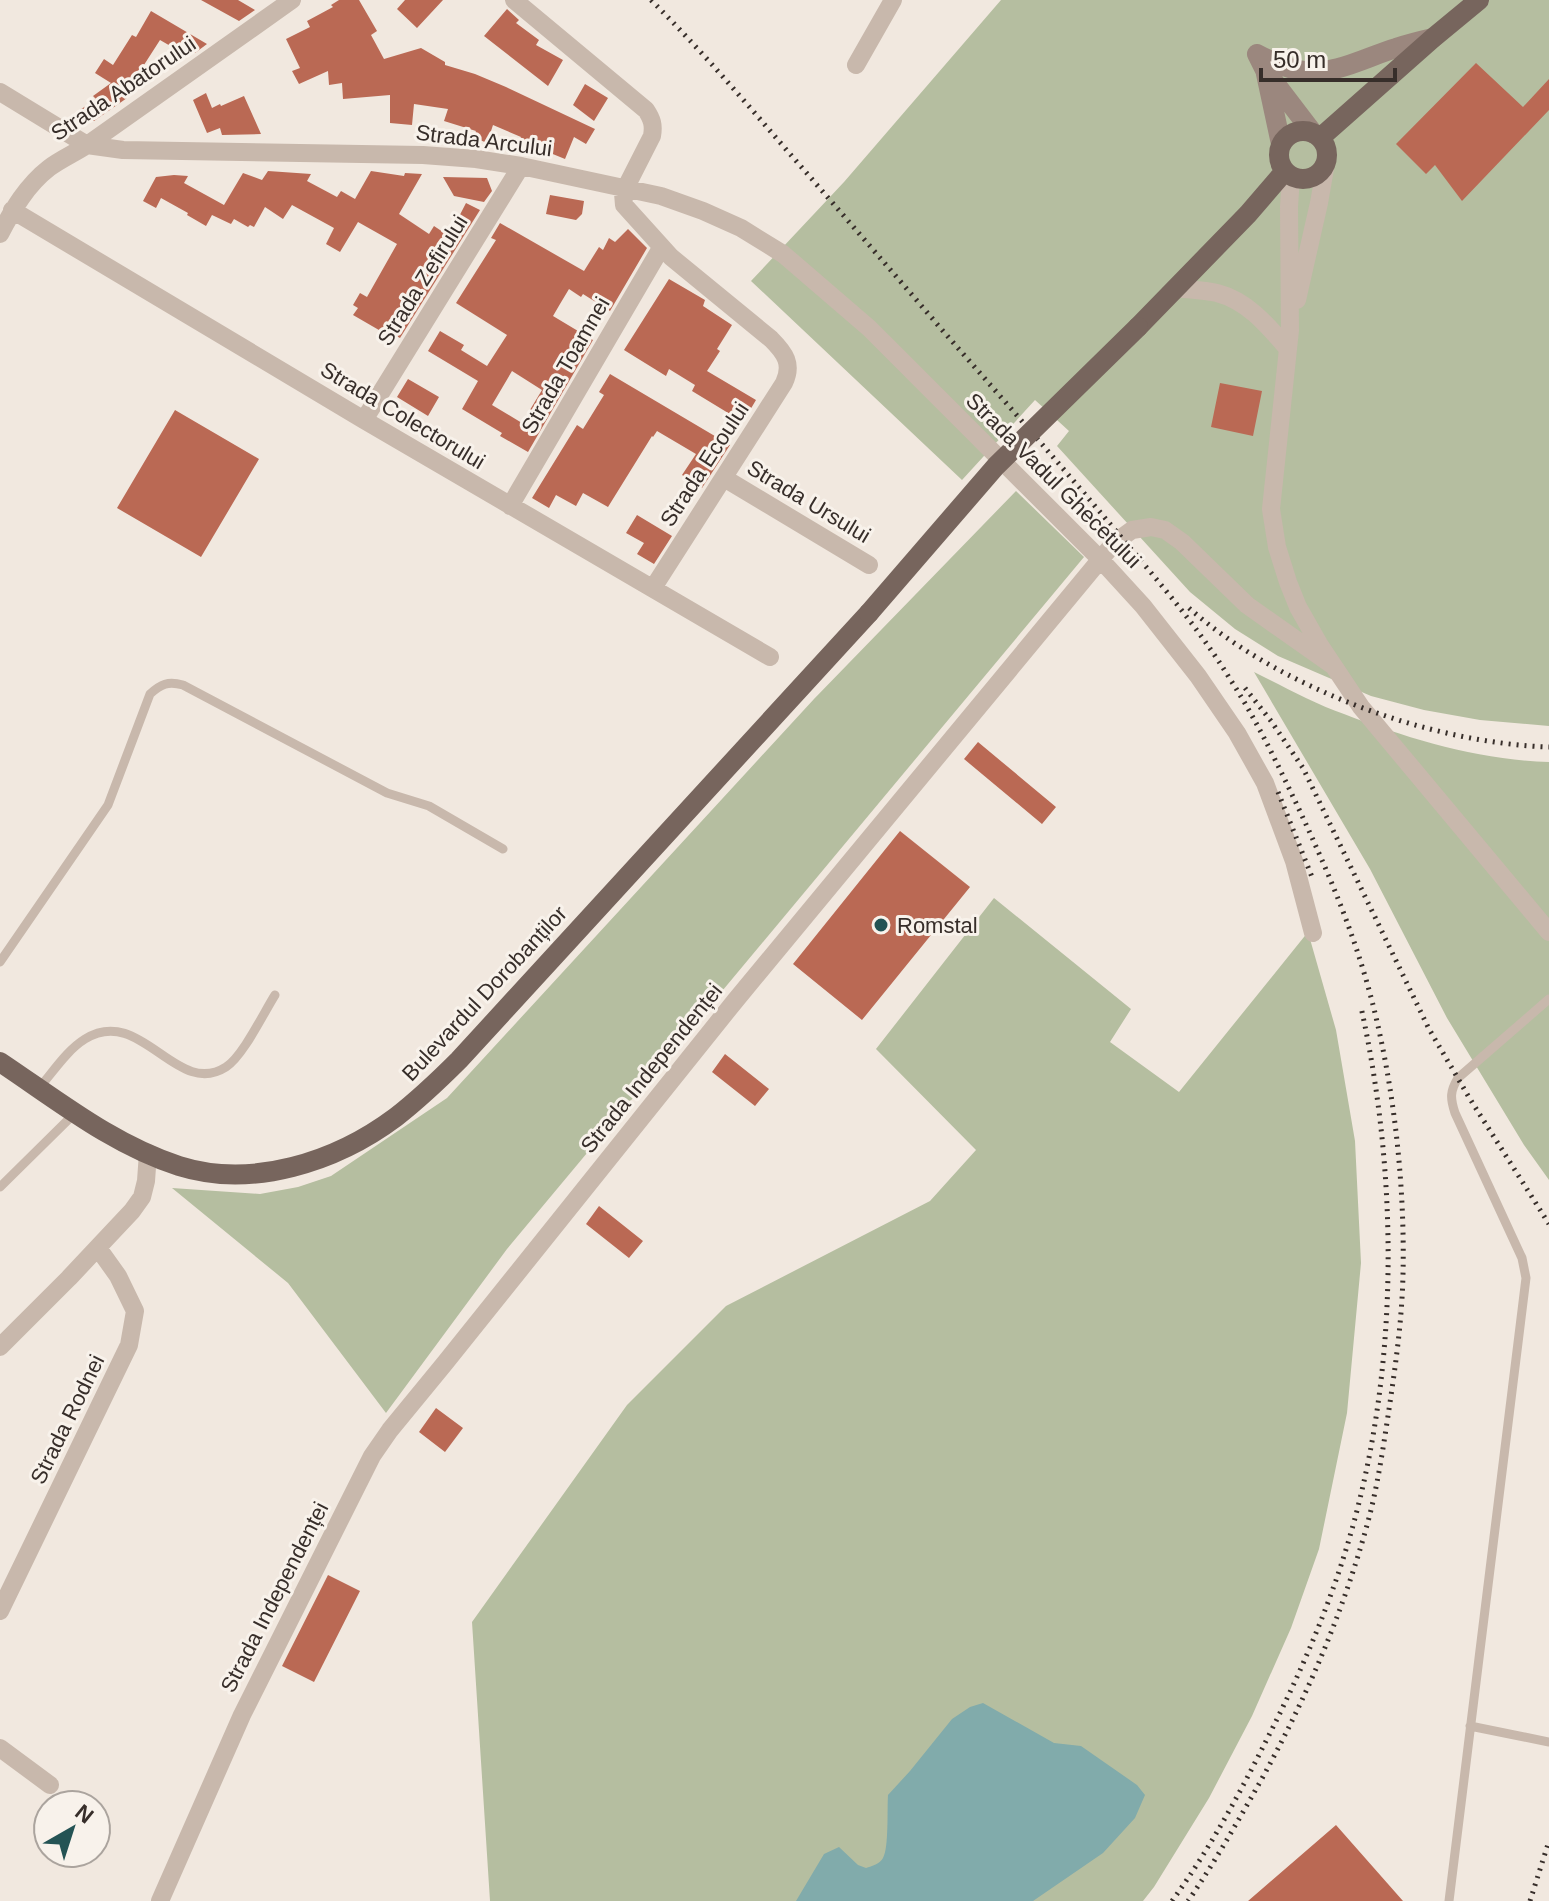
<svg xmlns="http://www.w3.org/2000/svg" width="1549" height="1901" font-family="Helvetica,sans-serif">
	<style>
		.green { fill: #b5bea0 }
		.water { fill: #81abab }
		.building { fill: #ba6954; fill-rule: evenodd }
		.lines { fill: none; stroke-linecap: round; stroke-linejoin: round }
		.lane { stroke: #c8b8ac; stroke-width: 9 }
		.street { stroke: #c8b8ac; stroke-width: 18 }
		.secondary { stroke: #9b877e; stroke-width: 20 }
		.primary { stroke: #77655d; stroke-width: 20 }
		.rail { stroke: #372e2a; stroke-width: 5; stroke-dasharray: 2 6; stroke-linecap: butt }
		.primary-bridge { stroke: #77655d; stroke-width: 20 }
		.poi-dot { fill: #245354; stroke: #f8f2eb; stroke-width: 3 }
		.labels { text-anchor: middle; stroke-width: 6; stroke-linejoin: round; paint-order: stroke }
		.street-label { font-size: 22px; fill: #372e2a; stroke: #f8f2eb }
		.poi-label { font-size: 22px; fill: #372e2a; stroke: #f8f2eb; text-anchor: start }
	</style>
	<rect width="100%" height="100%" fill="#f1e8df"/>
	<path class="green" d="M1001,0H1549V726L1480,720L1424,710L1371,696L1278,656L1235,629L1190,592L1057,446L1069,431L1035,400L962,480L751,281L844,182Z
		M1016,491L1084,557L507,1249L386,1413L288,1283L172,1188L260,1194L298,1187L331,1176L447,1098L814,699Z
		M1254,672C1283,686 1313,703 1344,714C1409,739 1479,760 1549,762V1180L1524,1145L1447,1018L1370,869Z
		M994,898L1131,1009L1110,1042L1179,1092L1308,932L1336,1030L1355,1141L1361,1263L1347,1413L1319,1549L1291,1628L1252,1716L1209,1798L1154,1887L1143,1901H490L472,1622L627,1405L726,1306L930,1201L976,1150L876,1049Z"/>
	<path class="water" d="M983,1703L1054,1743L1081,1746L1137,1785L1145,1795L1135,1818L1103,1853L1033,1901H796L824,1854L839,1847L858,1865L866,1868C872,1866 880,1864 883,1858C889,1848 887,1809 888,1795L910,1771L952,1719L970,1707Z"/>
	<path class="building" d="M201,0H238L255,10L239,21Z
		M339,0H359L377,31L371,35L384,59L421,48L445,62V65L475,74L506,87L595,129L586,144L574,137L565,159L538,148L534,156L516,148L521,137L493,125L487,143L473,137L476,131L444,121L448,109L414,104L412,125L390,123V95L343,99L342,83L329,85L328,71L299,84L292,71L300,68L286,39L310,27L307,21L333,7L331,5Z
		M405,0H443L417,28L397,9Z
		M507,9L519,20L516,23L539,40L536,45L563,60L548,86L484,36Z
		M151,11L207,44L195,53L189,50L186,55L160,40L133,82L121,90L127,98L94,121H88L77,112L96,99L93,96L111,83L95,73L104,59L113,65L132,35L136,37Z
		M1476,63L1523,107L1549,79V110L1462,201L1435,165L1426,174L1396,144Z
		M585,84L608,98L594,121L573,105Z
		M206,93L212,108L220,104L221,106L244,96L261,134L222,135L220,128L207,133L193,100Z
		M268,171L311,174L307,181L337,197L341,191L355,199L371,171L404,176L405,173L422,174L399,214L429,234L434,226L449,236L466,203L480,210L400,338L393,334L391,337L353,315L358,308L353,305L360,293L367,297L397,244L358,222L340,252L326,244L334,228L292,205L283,219L265,207L254,227L250,225L248,227L234,219L231,224L212,215L206,226L187,215L188,213L161,198L156,208L143,201L156,177L174,175L188,176L184,183L224,205L243,173L262,180Z
		M443,177L487,178L492,191L484,202L454,196Z
		M550,195L584,201L582,214L576,220L546,214Z
		M500,223L584,271L599,247L603,250L609,238L615,242L628,229L647,248L610,311L583,294L581,297L569,289L560,304L553,316L593,340L528,452L500,436L502,433L462,409L478,381L428,351L440,331L464,345L461,350L487,366L507,335L456,303L496,240L491,238ZM512,371L542,390L522,423L492,405Z
		M669,279L705,300L703,306L732,325L717,349L720,351L707,371L756,400L743,422L692,391L695,385L669,369L666,376L624,350Z
		M610,374L730,445L702,488L682,475L696,454L657,431L653,437L652,436L608,507L583,493L576,506L556,495L549,508L532,498L577,425L583,429L604,395L599,392Z
		M408,379L439,397L428,416L397,397Z
		M1220,383L1262,391L1253,436L1211,427Z
		M175,410L259,459L201,557L117,508Z
		M637,515L672,536L654,564L637,554L644,543L626,533Z
		M978,742L1056,807L1042,824L964,759Z
		M900,831L970,887L862,1020L793,964Z
		M725,1054L769,1089L755,1106L712,1072Z
		M599,1206L643,1241L629,1258L586,1224Z
		M436,1408L463,1428L445,1452L419,1432Z
		M328,1575L360,1591L314,1682L282,1666Z
		M1336,1825L1403,1901H1248Z"/>
	<g class="lines">
		<path class="lane" d="M0,962L108,805L150,694C161,684 168,681 183,685L387,793L429,806L503,849
			M39,1088C53,1072 67,1050 85,1039C141,1004 176,1099 226,1067C243,1056 263,1014 275,995
			M0,1187L74,1114
			M1470,1726L1549,1742
			M1449,1901L1526,1278L1522,1258L1455,1113C1450,1098 1450,1091 1458,1078L1549,999"/>
		<path class="street" d="M514,0L646,110C652,119 654,125 652,136L623,193L624,205L671,257L771,339C785,353 793,364 784,383L653,588
			M856,65L893,0
			M0,92L87,145L123,150L423,155L476,159L521,166L661,196L703,211L741,228L783,254L869,328L1100,559L1143,606L1198,676L1237,733L1265,783L1294,861L1313,933
			M1291,176L1289,207L1290,330L1271,509L1277,547L1288,582L1298,607L1319,644L1361,707L1549,932
			M12,210L364,420L770,657
			M0,234C13,209 27,185 49,168C61,159 75,153 87,145L292,0
			M1177,288C1190,290 1204,290 1217,293C1248,301 1268,326 1288,349
			M1297,300L1319,203L1326,163
			M364,420L521,166
			M724,478L869,565
			M510,506L661,248
			M0,1347L69,1278L132,1211L142,1197L146,1181L148,1153
			M0,1611L129,1345L135,1311L118,1276L98,1248
			M0,1748L50,1785
			M160,1901L242,1715L372,1456L390,1430L445,1363L735,1001L1114,543L1132,530L1151,527L1165,530L1182,542L1247,605L1332,665"/>
		<path class="secondary" d="M1257,54C1272,62 1287,69 1304,71C1336,75 1366,57 1396,48C1408,44 1420,41 1433,38
			M1257,54L1265,70L1313,133
			M1266,74L1281,144"/>
		<path class="primary" d="M1279 155a24 24 0 1 1 48 0a24 24 0 1 1-48 0Z
			M1320,138L1433,38L1479,0
			M1138,327L1248,214L1285,171
			M0,1062C57,1100 113,1145 179,1166C252,1189 336,1162 396,1117C419,1099 439,1080 459,1060L869,613"/>
		<path class="rail" d="M651,0C698,47 741,97 784,147C837,208 890,269 943,331C1001,397 1059,463 1116,531C1156,579 1197,625 1230,679C1256,719 1277,763 1297,805C1327,869 1354,932 1372,1001C1394,1087 1405,1185 1403,1274C1402,1322 1395,1369 1388,1416C1383,1449 1378,1482 1370,1514C1344,1613 1302,1709 1251,1798C1231,1833 1211,1868 1188,1901
			M1189,608C1279,688 1429,743 1549,747
			M1245,688L1271,721L1303,768L1429,1029L1470,1099L1549,1224
			M1278,792L1312,877
			M1172,1901C1209,1850 1239,1795 1267,1739C1293,1688 1316,1637 1335,1583C1399,1401 1402,1194 1361,1007
			M1530,1901L1549,1841"/>
		<path class="primary-bridge" d="M869,613L996,466L1138,327"/>
	</g>
	<circle class="poi-dot" cx="881" cy="925" r="8"/>
	<g class="labels">
		<g class="street-label">
			<text transform="translate(123 88) rotate(-34)" y="8">Strada Abatorului</text>
			<text transform="translate(484 140) rotate(7)" y="8">Strada Arcului</text>
			<text transform="translate(422 280) rotate(-58)" y="8">Strada Zefirului</text>
			<text transform="translate(565 365) rotate(-60)" y="8">Strada Toamnei</text>
			<text transform="translate(403 415) rotate(31)" y="8">Strada Colectorului</text>
			<text transform="translate(704 464) rotate(-57)" y="8">Strada Ecoului</text>
			<text transform="translate(1054 480) rotate(45)" y="8">Strada Vadul Ghecetului</text>
			<text transform="translate(809 501) rotate(31)" y="8">Strada Ursului</text>
			<text transform="translate(484 993) rotate(-47)" y="8">Bulevardul Dorobanților</text>
			<text transform="translate(651 1068) rotate(-51)" y="8">Strada Independenței</text>
			<text transform="translate(67 1419) rotate(-64)" y="8">Strada Rodnei</text>
			<text transform="translate(274 1597) rotate(-63)" y="8">Strada Independenței</text>
		</g>
		<g class="poi-label">
			<text x="897" y="933">Romstal</text>
		</g>
	</g>
	<g transform="translate(72 1829) rotate(39)"><circle r="38" fill="#f8f2eb" stroke="#aba49e" stroke-width="2"/>
	<path d="M0-6L14 30L0 20L-14 30Z" fill="#245354"/>
	<text y="-12" font-size="22" font-weight="bold" text-anchor="middle" fill="#372e2a">N</text>
	</g>
	<path d="M1261 68v12h134v-12" fill="none" stroke="#372e2a" stroke-width="4"/>
	<text x="1273" y="68" font-size="24" fill="#372e2a" stroke="#f8f2eb" stroke-width="6" paint-order="stroke">50 m</text>
</svg>
